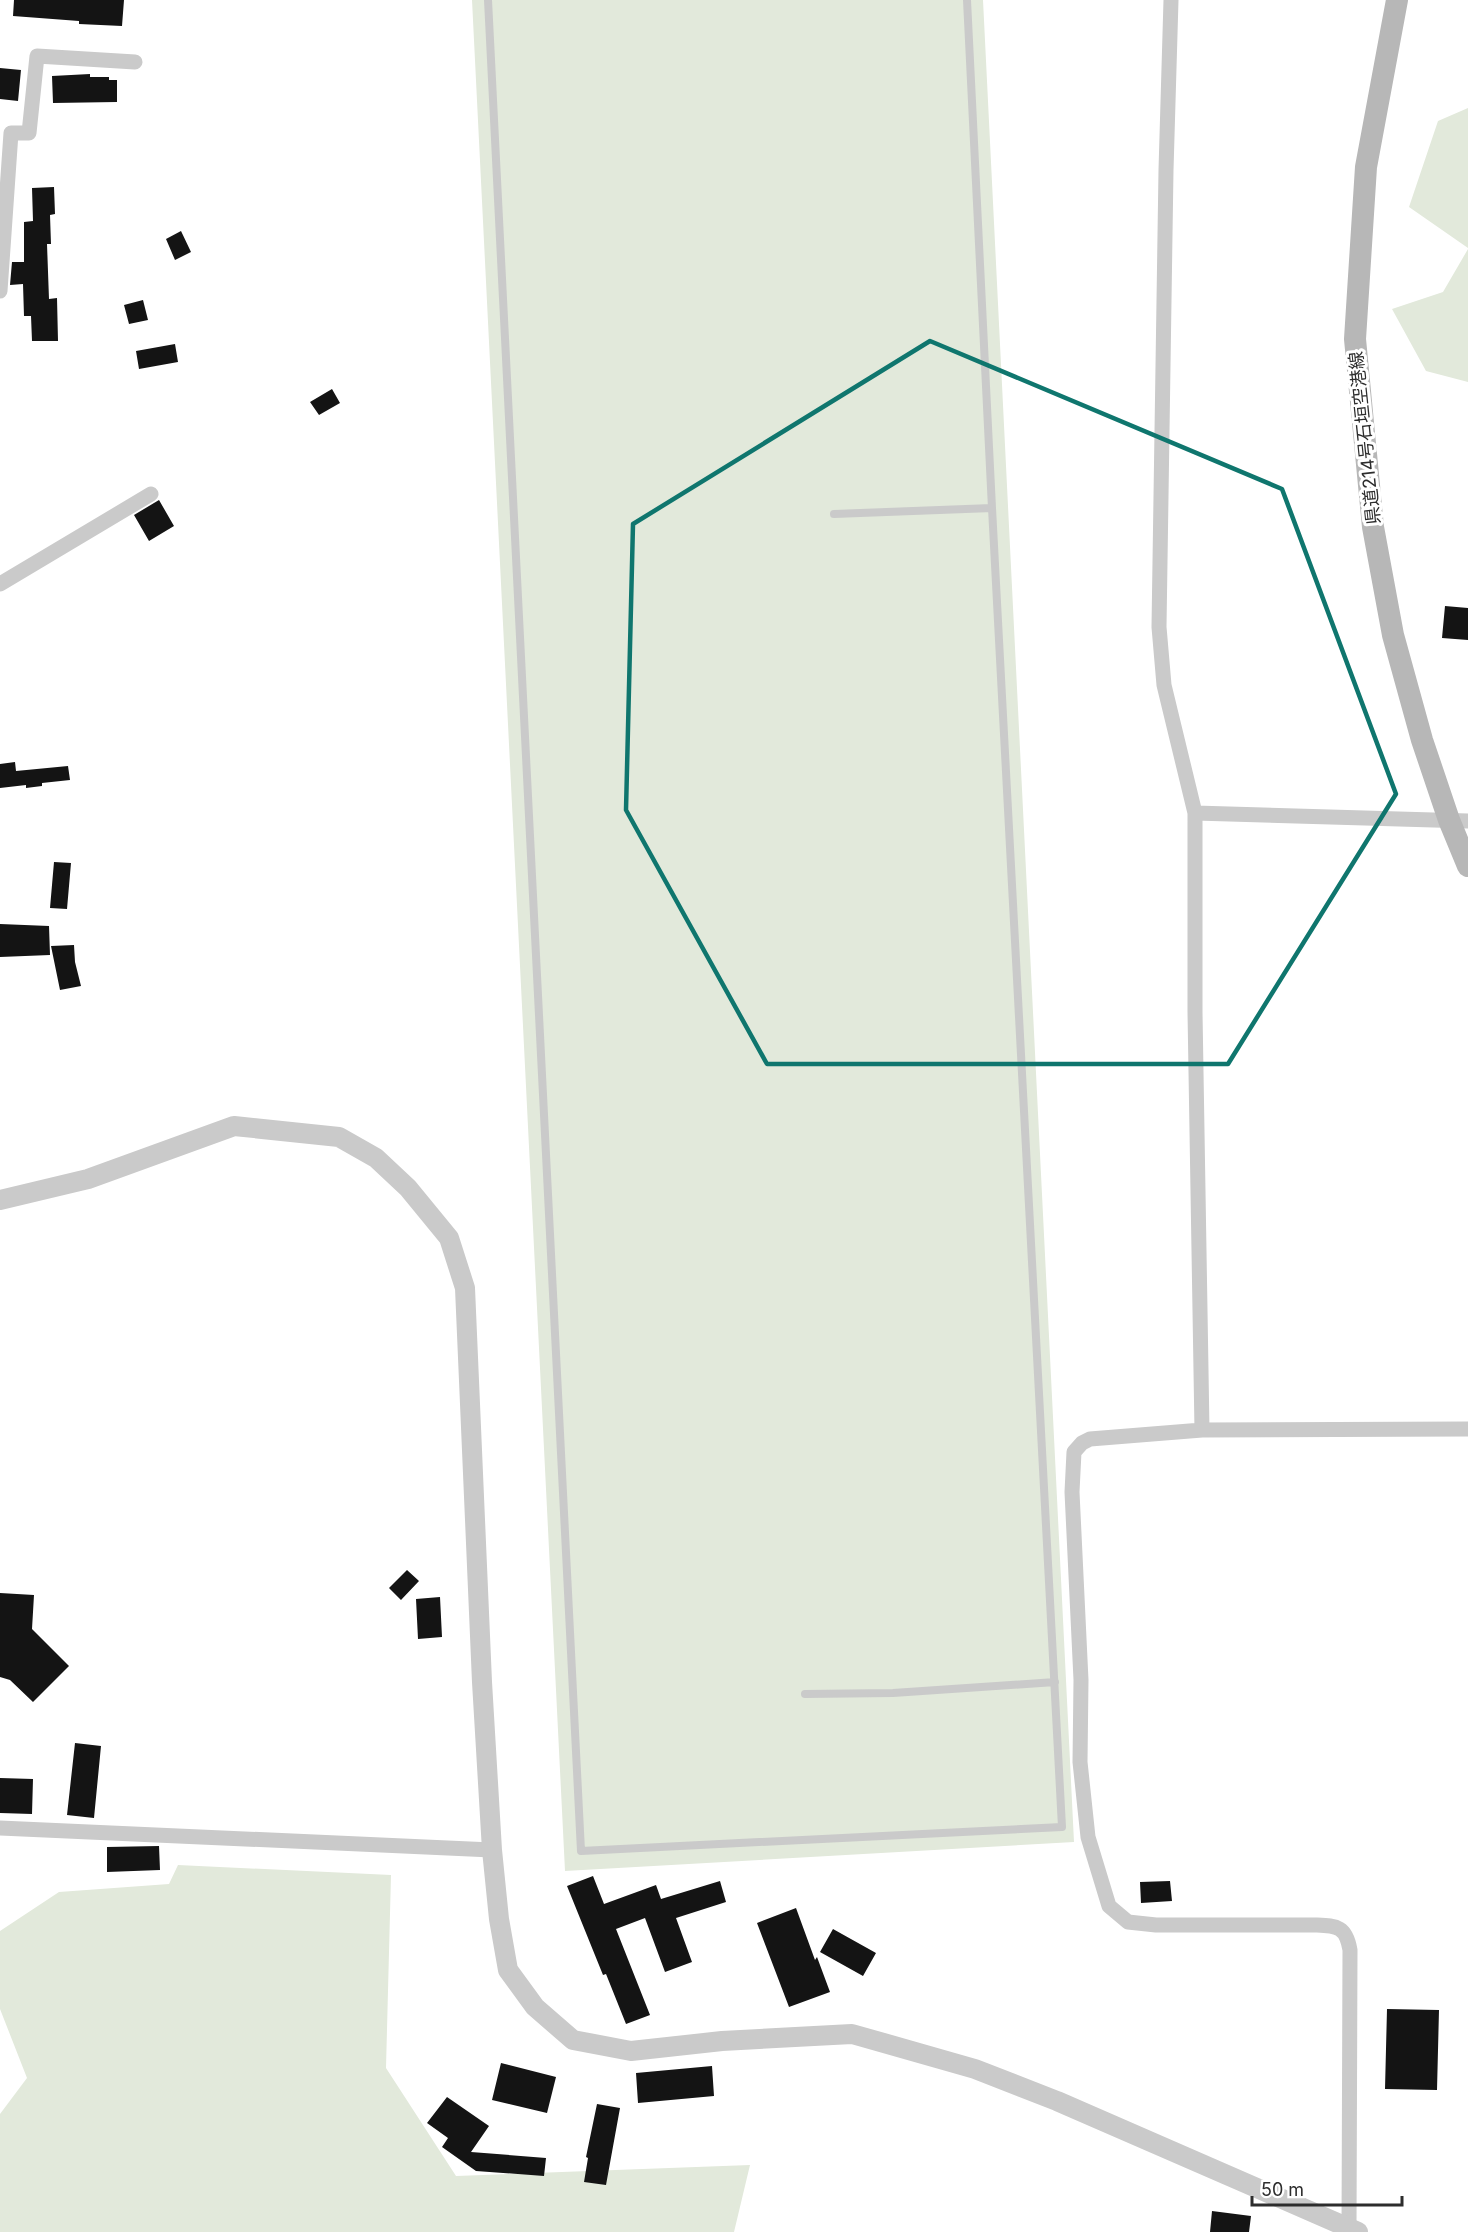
<svg xmlns="http://www.w3.org/2000/svg" width="1468" height="2232" font-family="Inter,'Noto Sans JP',sans-serif">
	<style>
		.green { fill: #e2e9db }
		.building { fill: #141414 }
		.lines { fill: none; stroke-linecap: round; stroke-linejoin: round }
		.service { stroke: #cacaca; stroke-width: 8 }
		.minor { stroke: #cacaca; stroke-width: 15 }
		.tertiary { stroke: #cacaca; stroke-width: 20 }
		.secondary { stroke: #b7b7b7; stroke-width: 22 }
		.marked { fill: none; stroke: #0f766e; stroke-width: 4.5; stroke-linejoin: round }
		.labels { text-anchor: middle; stroke-width: 6; stroke-linejoin: round; paint-order: stroke }
		.street-label { font-size: 18px; fill: #2d2d2d; stroke: #fff }
	</style>
	<rect width="100%" height="100%" fill="#fff"/>
	<path class="green" d="M472,0H983L1074,1842L565,1871Z
		M1468,108V248L1409,207L1438,121Z
		M1468,249V382L1426,371L1392,309L1443,292Z
		M178,1865L391,1875L386,2068L456,2176L750,2165L734,2232H0V2114L27,2078L0,2009V1931L59,1892L169,1884Z"/>
	<path class="building" d="M14,0H124L122,26L79,24V21L13,16Z
		M0,68L21,70L18,101L0,99Z
		M90,74V77H109V80H117V102L53,103L52,76Z
		M54,187L55,214L50,215L51,244H47L49,299L57,298L58,341H32L31,316H24L23,284L10,285L12,262H24V222L33,221L32,188Z
		M181,231L191,252L175,260L166,239Z
		M143,300L148,320L129,324L124,305Z
		M175,344L178,362L139,369L136,351Z
		M332,389L340,403L319,415L310,402Z
		M159,500L174,526L149,541L134,515Z
		M1445,606L1468,608V640L1442,638Z
		M15,762L16,771L68,766L70,780L42,783V786L26,788V785L0,788V764Z
		M54,862L71,863L67,909L50,908Z
		M0,924L49,926L50,955L0,957Z
		M74,945L75,962L81,986L60,990L51,946Z
		M407,1570L419,1581L401,1600L389,1588Z
		M0,1593L34,1595L32,1629L69,1666L33,1702L10,1680L0,1677Z
		M440,1597L442,1637L418,1639L416,1599Z
		M75,1743L101,1746L94,1818L67,1815Z
		M0,1778L33,1779L32,1814L0,1813Z
		M159,1846L160,1870L107,1872V1847Z
		M593,1876L604,1904L656,1885L661,1899L720,1881L726,1902L676,1918L692,1962L665,1972L645,1918L616,1929L650,2015L626,2024L606,1974L603,1975L567,1886Z
		M1170,1881L1172,1901L1141,1903L1140,1882Z
		M796,1908L815,1960L817,1957L830,1992L789,2007L757,1923Z
		M833,1929L876,1953L863,1976L820,1952Z
		M1387,2009L1439,2010L1437,2090L1385,2089Z
		M501,2063L556,2077L547,2113L492,2100Z
		M712,2066L714,2096L638,2103L636,2073Z
		M447,2097L489,2126L471,2152L546,2158L544,2176L476,2171L442,2147L448,2138L427,2123Z
		M597,2104L620,2108L606,2185L584,2182L588,2158L586,2157Z
		M1212,2211L1251,2216L1249,2232H1210Z"/>
	<g class="lines">
		<path class="service" d="M488,0L581,1851L1062,1827L992,508L967,0
			M834,514L992,508
			M805,1694L893,1693L1055,1682"/>
		<path class="minor" d="M1171,0L1166,170L1159,627L1164,685L1195,813V1012L1202,1430
			M0,291L11,133H29L37,56L135,62
			M0,584L151,494
			M1195,813L1468,821
			M0,1828L492,1850
			M1349,2228L1350,1950C1346,1926 1337,1926 1316,1925H1156L1128,1922L1109,1906L1088,1837L1080,1762L1081,1680L1072,1492L1074,1452L1082,1443L1090,1439L1202,1430L1468,1429"/>
		<path class="tertiary" d="M0,1200L88,1179L234,1126L339,1137L376,1158L408,1188L449,1238L465,1288L482,1682L492,1850L499,1919L508,1970L535,2007L573,2040L631,2051L722,2041L852,2034L975,2069L1057,2101L1358,2232"/>
		<path class="secondary" d="M1397,0L1366,167L1355,339L1373,527L1393,635L1422,740L1449,820L1468,866"/>
	</g>
	<path class="marked" d="M930,341L1282,489L1396,794L1228,1064H767L626,810L633,524Z"/>
	<g class="labels">
		<g class="street-label">
			<text transform="translate(1365 438) rotate(-96)" y="6">県道214号石垣空港線</text>
		</g>
	</g>
	<path d="M1252 2196v9h150v-9" fill="none" stroke="#2d2d2d" stroke-width="3"/>
	<text x="1261" y="2196" font-size="18" fill="#2d2d2d" stroke="#ffffff" stroke-width="4.5" paint-order="stroke">50 m</text>
</svg>
